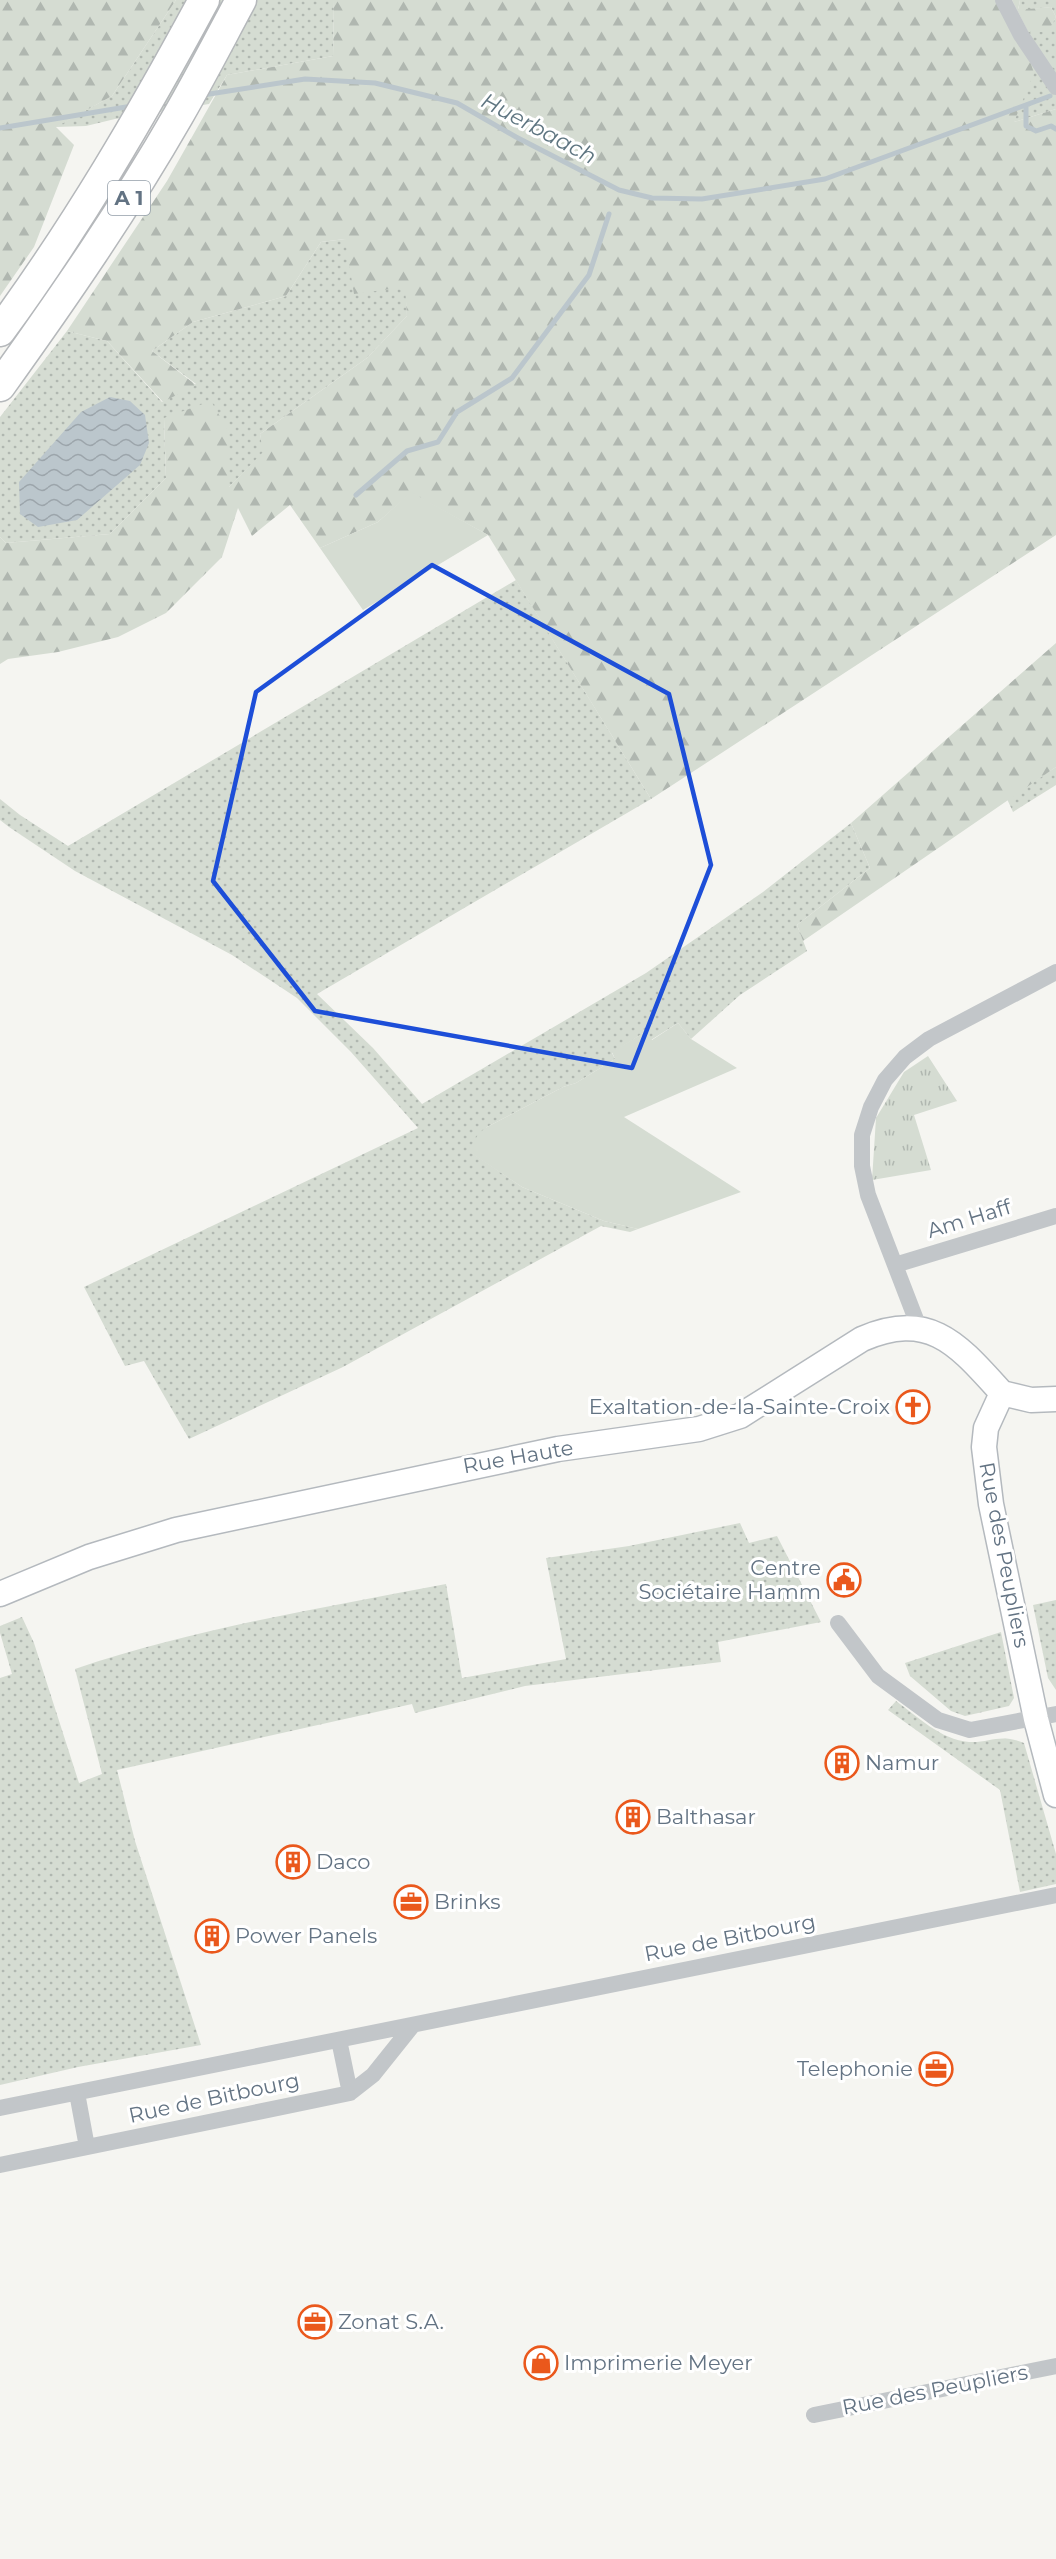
<svg xmlns="http://www.w3.org/2000/svg" width="1056" height="2559" font-family="Montserrat,sans-serif">
	<style>
		.grass { fill: url(#grass-dots) }
		.forest { fill: url(#forest-firs) }
		.park { fill: url(#park-tufts) }
		.garden { fill: #d5dcd2 }
		.water { fill: url(#water-waves) }
		.lines { fill: none; stroke-linecap: round; stroke-linejoin: round }
		.stream { stroke: #bbc6cc; stroke-width: 5 }
		.secondary-casing { stroke: #b4b9be; stroke-width: 27 }
		.highway-casing { stroke: #b5b8bb; stroke-width: 33 }
		.street { stroke: #c2c6c9; stroke-width: 16 }
		.secondary { stroke: #fff; stroke-width: 24 }
		.highway { stroke: #fff; stroke-width: 30 }
		.marked { fill: none; stroke: #1d4ed8; stroke-width: 4.5; stroke-linejoin: round }
		.labels { text-anchor: middle; stroke-width: 6; stroke-linejoin: round; paint-order: stroke }
		.shield { fill: #fff; stroke: #929da8; stroke-width: 1.5 }
		.shield-label { font-size: 20px; font-weight: bold; fill: #637383 }
		.street-label { font-size: 21px; fill: #637383; stroke: #fff }
		.poi-label { font-size: 21px; fill: #637383; stroke: #fff; text-anchor: start }
		.water-label { font-size: 22px; font-style: italic; fill: #5e7581; stroke: #fff }
	</style>
	<defs>
		<pattern id="grass-dots" width="8" height="8" patternUnits="userSpaceOnUse" patternTransform="scale(1.5)"><rect width="8" height="8" fill="#d5dcd2"/><path d="M2 2h.1M6 6h.1" fill="none" stroke="#b0b7b0" stroke-width="1.8" stroke-linecap="round"/></pattern>
		<pattern id="forest-firs" width="22" height="20" patternUnits="userSpaceOnUse" patternTransform="scale(1.5)"><rect width="22" height="20" fill="#d5dcd2"/><path d="M5 1l3.5 6h-7zM16 11l3.5 6h-7z" fill="#b0b7b0"/></pattern>
		<pattern id="park-tufts" width="24" height="20" patternUnits="userSpaceOnUse" patternTransform="scale(1.5)"><rect width="24" height="20" fill="#d5dcd2"/><path d="M3 7l-1-3M5 7V3M7 7l1-3M15 17l-1-3M17 17v-4M19 17l1-3" fill="none" stroke="#b0b7b0"/></pattern>
		<pattern id="water-waves" width="16" height="10" patternUnits="userSpaceOnUse" patternTransform="scale(1.5)"><rect width="16" height="10" fill="#bbc6cc"/><path d="M0 5q4-4 8 0t8 0" fill="none" stroke="#9ca5ab"/></pattern>
	</defs>
	<rect width="100%" height="100%" fill="#f5f5f1"/>
	<path class="grass" d="M176,0H334L333,56L227,75L209,104L115,119L86,126L55,127L112,96Z
		M1020,0H1056V109L1014,122L1021,35L1028,32H1047L1056,17L1051,7L1018,11Z
		M345,239L406,287L407,316L367,358L260,434L264,452L228,488L229,432L164,418L166,478L110,534L6,543L0,537V417L67,331L107,341L162,402L196,384L152,351L193,322L286,296L321,242Z
		M516,580L651,799L317,994L373,1048L422,1104L646,973L763,892L851,823L870,868L797,925L807,951L740,995L691,1039L678,1023L651,1040L645,1032L612,1053L615,1059L576,1083L563,1087L487,1127L469,1151L522,1187L604,1221L638,1229L630,1232L601,1226L343,1367L189,1439L144,1361L125,1366L84,1287L418,1128L351,1052L297,998L232,955L75,871L9,827L0,820V799L20,815L68,846Z
		M1056,767V785L1013,812L1007,799Z
		M740,1523L749,1543L777,1536L821,1622L718,1642L721,1662L525,1686L415,1713L412,1704L117,1770L135,1841L201,2045L78,2067L0,2085V1678L12,1674L0,1633V1626L22,1617L34,1643L79,1783L102,1774L75,1669C196,1628 322,1608 446,1584L462,1678L566,1659L546,1558L629,1546Z
		M1056,1600V1690L1048,1678L1033,1605Z
		M1001,1632L1014,1698L1009,1706L965,1716L951,1711L910,1676L905,1663Z
		M896,1701C917,1716 941,1740 969,1742C991,1743 999,1733 1024,1743L1056,1854V1884L1020,1892L1000,1790L888,1710Z"/>
	<path class="forest" d="M0,0H176L112,96L56,127L74,145L34,247L0,296Z
		M334,0H1003L1021,35L1034,73L1014,122L1056,109V535L651,799L488,535L411,493L378,522L320,548L290,505L252,536L238,508L222,557L166,613L118,637L58,652L8,659L0,664V537L6,543L110,534L166,478L164,418L211,401L229,432V487L263,452L260,434L367,358L407,316L405,287L354,294L345,239L321,242L286,296L193,322L152,351L196,385L163,402L107,341L67,331L167,181L227,75L333,56Z
		M1012,0H1020L1018,10L1051,7L1056,17L1048,32H1028Z
		M1056,643V767L803,941L797,925L870,868L851,823Z"/>
	<path class="park" d="M928,1056L957,1101L914,1115L931,1170L872,1180L876,1118L904,1072Z"/>
	<path class="garden" d="M411,492L488,535L363,610L320,548L378,522Z
		M678,1023L691,1039L737,1068L624,1117L741,1192L638,1229L604,1221L522,1187L468,1151L479,1133L487,1127L563,1087L576,1083L615,1059L612,1052L645,1032L652,1040Z"/>
	<path class="water" d="M110,397L130,401L145,415L149,443L140,465L77,520L38,527L20,514L19,482L81,412Z"/>
	<g class="lines">
		<path class="stream" d="M203,95L305,79L375,83L457,103L516,137L619,190L652,198L702,199L825,179L1050,96
			M1026,105V126L1036,131L1051,126L1056,129
			M0,128L132,106
			M356,495L407,451L438,442L457,412L512,378L589,275L609,214"/>
		<g class="secondary-casing">
			<path id="secondary" d="M1002,1393L986,1428L984,1447L991,1504L1036,1719L1056,1795
				M1002,1393L1031,1400L1056,1399
				M0,1594L89,1557L176,1530L558,1449L699,1429L740,1416L862,1339C931,1309 959,1346 1002,1393"/>
		</g>
		<g class="highway-casing">
			<path id="highway" d="M0,331C77,226 142,115 204,0
				M0,386C63,298 124,210 178,116C200,78 220,39 241,0"/>
		</g>
		<path class="street" d="M1003,0L1021,35L1056,87
			M895,1265L1056,1216
			M920,1330L868,1195L862,1166V1135L871,1107L885,1080L905,1057L929,1039L1056,972
			M838,1623L878,1676L938,1720L970,1730L1056,1714
			M339,2040L350,2093
			M77,2093L87,2147
			M0,2108L1056,1895
			M0,2165L350,2093L373,2075L413,2025
			M814,2415L1056,2366"/>
		<use href="#secondary" class="secondary"/>
		<use href="#highway" class="highway"/>
	</g>
	<path class="marked" d="M432,565L669,694L711,865L632,1068L315,1011L213,881L256,692Z"/>
	<defs>
		<g id="church-ring" transform="scale(1.725)"><circle r="9.5" fill="#fff" stroke="#ea581c" stroke-width="1.5"/><path d="M-1.2-6h2.4v3.5h3.3v2.4h-3.3V6h-2.4V-.1h-3.3v-2.4h3.3Z" fill="#ea581c"/></g>
		<g id="civic-ring" transform="scale(1.725)"><circle r="9.5" fill="#fff" stroke="#ea581c" stroke-width="1.5"/><path d="M-.6-6.5H3V-4.5H.6V-3L4-1V1h2V6H-6V1h2V-1L-.6-3ZM-1.2 2.5V6h2.4V2.5Z" fill="#ea581c"/></g>
		<g id="building-ring" transform="scale(1.725)"><circle r="9.5" fill="#fff" stroke="#ea581c" stroke-width="1.5"/><path d="M-4-6H4V6H1V3H-1V6H-4ZM-2.5-4.3h1.7v1.8h-1.7ZM.8-4.3h1.7v1.8H.8ZM-2.5-1h1.7V.8h-1.7ZM.8-1h1.7V.8H.8Z" fill="#ea581c"/></g>
		<g id="office-ring" transform="scale(1.725)"><circle r="9.5" fill="#fff" stroke="#ea581c" stroke-width="1.5"/><path d="M-6-3h4V-5.5h4V-3h4V5H-6ZM-1-4.5V-3h2v-1.5ZM-6 0V1H6V0Z" fill="#ea581c"/></g>
		<g id="shop-ring" transform="scale(1.725)"><circle r="9.5" fill="#fff" stroke="#ea581c" stroke-width="1.5"/><path d="M-5-2.5h2.3a2.7 3.5 0 0 1 5.4 0H5L5.5 6h-11ZM-1.5-2.5h3a1.5 2.3 0 0 0-3 0Z" fill="#ea581c"/></g>
	</defs>
	<g fill-rule="evenodd">
		<use href="#church-ring" x="913" y="1407"/>
		<use href="#civic-ring" x="844" y="1580"/>
		<use href="#building-ring" x="842" y="1763"/>
		<use href="#building-ring" x="633" y="1817"/>
		<use href="#building-ring" x="293" y="1862"/>
		<use href="#office-ring" x="411" y="1902"/>
		<use href="#building-ring" x="212" y="1936"/>
		<use href="#office-ring" x="936" y="2069"/>
		<use href="#office-ring" x="315" y="2322"/>
		<use href="#shop-ring" x="541" y="2363"/>
	</g>
	<g class="labels">
		<rect class="shield" x="108" y="181" width="42" height="34" rx="4.5"/>
		<g class="shield-label">
			<text x="129" y="205">A 1</text>
		</g>
		<g class="street-label">
			<text transform="translate(969 1219) rotate(-17)" y="7">Am Haff</text>
			<text transform="translate(518 1457) rotate(-10)" y="7">Rue Haute</text>
			<text transform="translate(1004 1555) rotate(79)" y="7">Rue des Peupliers</text>
			<text transform="translate(730 1938) rotate(-11)" y="7">Rue de Bitbourg</text>
			<text transform="translate(214 2098) rotate(-12)" y="7">Rue de Bitbourg</text>
			<text transform="translate(935 2390) rotate(-11)" y="7">Rue des Peupliers</text>
		</g>
		<g class="poi-label">
			<text x="890" y="1414" text-anchor="end">Exaltation-de-la-Sainte-Croix</text>
			<text x="821" y="1575" text-anchor="end">Centre<tspan x="821" dy="24">Sociétaire Hamm</tspan></text>
			<text x="865" y="1770">Namur</text>
			<text x="656" y="1824">Balthasar</text>
			<text x="316" y="1869">Daco</text>
			<text x="434" y="1909">Brinks</text>
			<text x="235" y="1943">Power Panels</text>
			<text x="913" y="2076" text-anchor="end">Telephonie</text>
			<text x="338" y="2329">Zonat S.A.</text>
			<text x="564" y="2370">Imprimerie Meyer</text>
		</g>
		<g class="water-label">
			<text transform="translate(539 128) rotate(28)" y="8">Huerbaach</text>
		</g>
	</g>
</svg>
